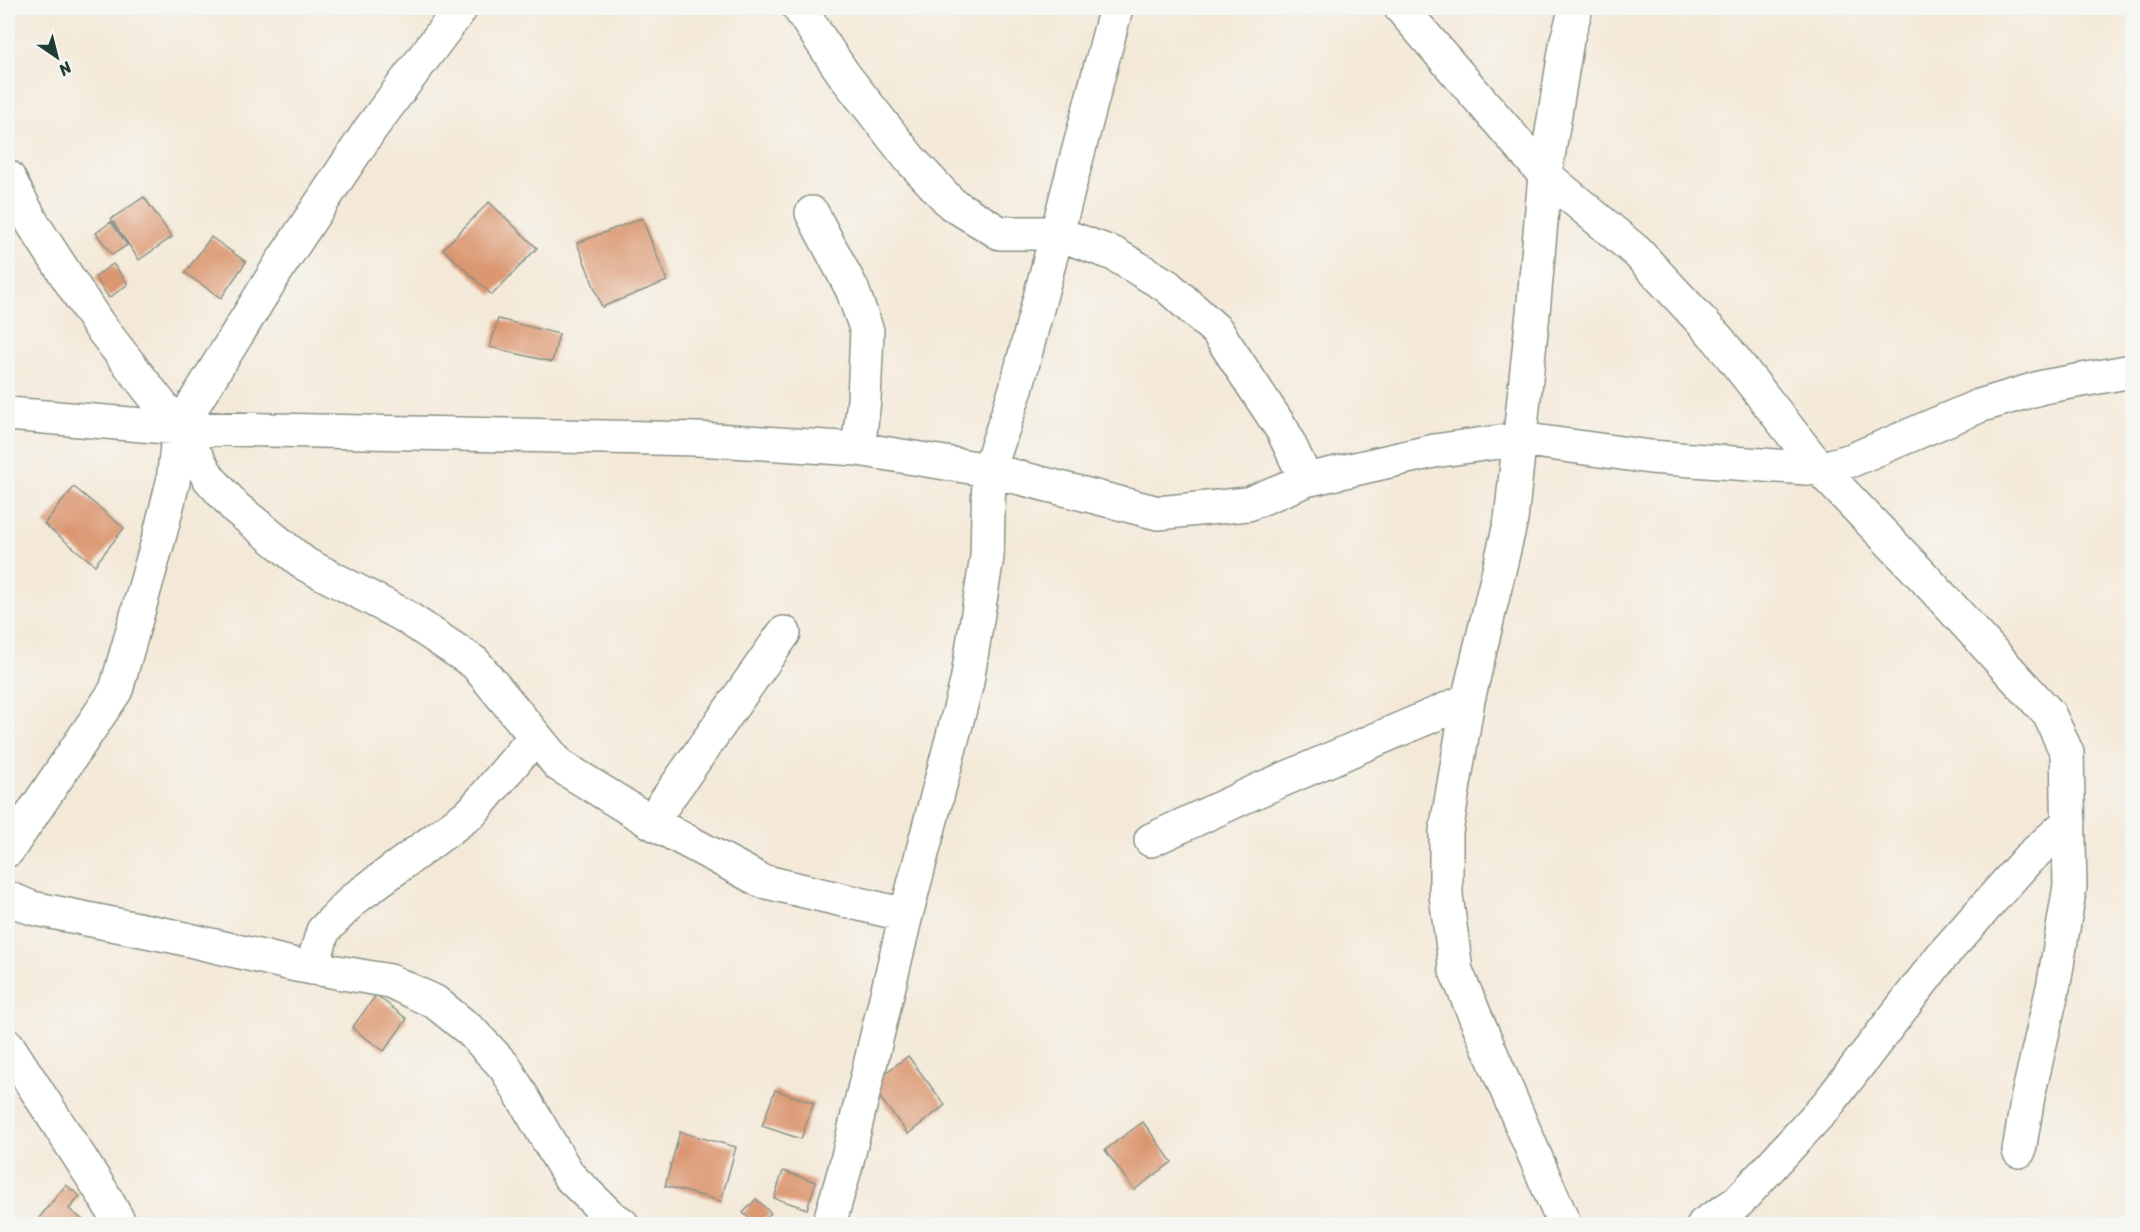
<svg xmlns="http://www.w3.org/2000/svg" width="2140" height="1232" font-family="Sriracha,sans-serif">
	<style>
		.building { fill: #db9771 }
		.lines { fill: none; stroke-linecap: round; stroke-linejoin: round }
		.street-casing { stroke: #8a9386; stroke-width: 36 }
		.secondary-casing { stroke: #8a9386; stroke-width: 36 }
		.street { stroke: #fff; stroke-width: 33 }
		.secondary { stroke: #fff; stroke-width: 33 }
	</style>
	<rect width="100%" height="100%" fill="#f6f6f2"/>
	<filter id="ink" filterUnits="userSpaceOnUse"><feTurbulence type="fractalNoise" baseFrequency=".0167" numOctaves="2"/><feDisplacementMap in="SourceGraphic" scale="12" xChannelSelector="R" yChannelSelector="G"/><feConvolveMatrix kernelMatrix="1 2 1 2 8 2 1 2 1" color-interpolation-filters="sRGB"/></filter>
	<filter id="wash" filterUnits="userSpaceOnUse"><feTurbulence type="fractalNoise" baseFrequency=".008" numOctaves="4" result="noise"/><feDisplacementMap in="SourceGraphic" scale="24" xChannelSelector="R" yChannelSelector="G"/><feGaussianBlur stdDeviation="1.35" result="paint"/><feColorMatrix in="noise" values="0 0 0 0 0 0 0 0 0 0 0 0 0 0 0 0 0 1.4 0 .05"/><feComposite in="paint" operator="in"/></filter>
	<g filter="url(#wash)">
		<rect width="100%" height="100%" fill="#f4e9d8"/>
		<g id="blocks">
			<path class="building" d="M144,197L172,237L139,260L111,219Z
				M489,202L537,248L492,295L443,249Z
				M642,218L667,281L602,307L577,243Z
				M111,222L127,245L112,255L96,233Z
				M211,237L246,262L221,298L185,273Z
				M113,264L128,284L109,298L95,277Z
				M498,319L559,334L552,362L490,347Z
				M74,487L124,528L95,565L44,524Z
				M376,995L407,1019L384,1051L352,1028Z
				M908,1056L945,1105L908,1134L870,1085Z
				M775,1090L814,1103L801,1139L762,1126Z
				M1143,1122L1172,1162L1134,1190L1105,1150Z
				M680,1132L736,1147L721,1201L665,1186Z
				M783,1171L816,1182L807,1209L774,1198Z
				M66,1185L80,1196L69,1209L88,1224H34Z
				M756,1199L771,1213L760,1224H756L743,1213Z"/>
		</g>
	</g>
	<g filter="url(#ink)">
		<use href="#blocks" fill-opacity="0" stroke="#8a9386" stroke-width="1.5"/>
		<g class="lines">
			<g class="street-casing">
				<path id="street" d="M799,8L845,76L910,159L952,204L1000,233H1056L1114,254L1167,286L1217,331L1283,431L1306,480
					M1401,8L1545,175L1637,252L1718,339L1820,469L1919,572L2049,714L2067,753L2070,886L2054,983L2028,1096L2019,1151
					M8,177L33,224L98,324L179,428L209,478L236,508L305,564L403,615L475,663L559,765L651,822L762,881L906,915
					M812,213L852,289L867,331L864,400L858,449
					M8,414L179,428L698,439L858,449L989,470L1158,513L1248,504L1306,480L1434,451L1520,439L1650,457L1820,469L1852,460L1979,406L2043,387L2132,371
					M651,822L784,633
					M1151,840L1259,790L1468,700
					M8,850L116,690L160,534L173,482L179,428L280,265L371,128L461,8
					M8,898L32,908L172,936L296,965L390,981L435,1002L471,1031L505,1067L569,1176L610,1216L622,1224
					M312,968L323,931L354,899L472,812L535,737
					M829,1224L845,1169L906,915L967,682L987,557L989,470L1016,389L1116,8
					M1564,1224L1456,971L1446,895V832L1468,700L1511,520L1533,313L1545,175L1567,40L1576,8
					M1704,1224L1738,1202L1828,1104L1941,957L2027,860L2069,822"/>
			</g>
			<g class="secondary-casing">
				<path id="secondary" d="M8,1046L102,1192L120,1224"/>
			</g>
			<use href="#street" class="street"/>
			<use href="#secondary" class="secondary"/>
		</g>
	</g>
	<rect width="2140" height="1232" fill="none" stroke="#f6f6f2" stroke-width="30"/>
	<g transform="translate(57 57) rotate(145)" stroke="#f6f6f2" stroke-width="4.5" paint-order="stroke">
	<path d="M0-4.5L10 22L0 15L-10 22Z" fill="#1f3d34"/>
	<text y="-9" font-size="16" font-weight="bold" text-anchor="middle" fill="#1f3d34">N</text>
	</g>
</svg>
